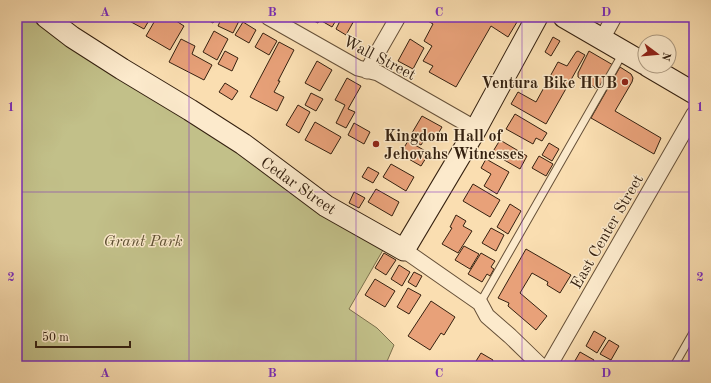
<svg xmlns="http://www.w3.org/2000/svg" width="711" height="383" font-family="'Old Standard TT',serif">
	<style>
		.green { fill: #c2c089; stroke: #7c704c }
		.building { fill: #e8a179; stroke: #352110 }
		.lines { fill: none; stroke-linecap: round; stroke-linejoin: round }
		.lane-casing { stroke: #665038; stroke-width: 9 }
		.street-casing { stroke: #665038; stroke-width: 17 }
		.secondary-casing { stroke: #352110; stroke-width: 23 }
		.lane { stroke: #fceacc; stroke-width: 7 }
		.street { stroke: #fceacc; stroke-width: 15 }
		.secondary { stroke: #fceacc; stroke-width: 21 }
		.grid { fill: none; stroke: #7b2cbf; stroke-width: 1; stroke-opacity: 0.55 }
		.poi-dot { fill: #8f2418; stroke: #fceacc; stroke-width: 1.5 }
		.labels { text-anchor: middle; stroke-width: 3; stroke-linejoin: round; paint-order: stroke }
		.street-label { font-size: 16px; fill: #352110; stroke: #fceacc }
		.poi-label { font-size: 16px; font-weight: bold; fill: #352110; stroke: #fceacc; text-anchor: end }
		.park-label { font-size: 16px; font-style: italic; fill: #5f5134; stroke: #fceacc }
		.neatline { fill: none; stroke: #7b2cbf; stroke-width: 1.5 }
		.grid-label { font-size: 13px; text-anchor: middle; font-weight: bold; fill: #7b2cbf }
	</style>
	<rect width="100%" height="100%" fill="#fadeb1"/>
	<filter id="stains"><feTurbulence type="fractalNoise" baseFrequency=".005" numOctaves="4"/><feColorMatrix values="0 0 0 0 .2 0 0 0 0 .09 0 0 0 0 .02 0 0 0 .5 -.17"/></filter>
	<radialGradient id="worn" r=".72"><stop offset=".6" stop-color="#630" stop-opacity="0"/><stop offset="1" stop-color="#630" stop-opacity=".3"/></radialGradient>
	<path class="green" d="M17,17H33L103,67L177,111L383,250L349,309L377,328L394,345L385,366H17Z"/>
	<path class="building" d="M122,17H151L144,29Z
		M157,17H170L184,26L170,50L146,36Z
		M202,17H217L213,23Z
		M222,17H241L233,33L218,26Z
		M306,17H321L318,23Z
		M322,17H338L332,27L320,20Z
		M342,17H356L346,35L336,29Z
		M421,17H520L508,37L491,26L456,87L429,72L433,66L423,61L432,46L424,41L433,24Z
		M243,22L256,30L249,43L235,35Z
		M214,31L228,39L217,60L203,52Z
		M263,33L277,41L269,55L255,47Z
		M553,37L560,41L551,56L545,52Z
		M181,39L195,46L192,54L212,65L204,80L169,62Z
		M410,39L424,48L413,69L398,61Z
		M279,42L294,50L278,81H280L274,92L284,97L277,111L250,97Z
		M225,51L238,58L232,71L218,64Z
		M578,51L585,55L546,124L511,104L518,92L536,102L558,62L567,66L576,52Z
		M589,51L613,65L599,90L578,77V73Z
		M317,61L332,70L320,91L305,83Z
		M620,67L631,74L633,78L632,82L615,111L661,138L654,154L591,118Z
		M347,78L361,86L348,109L355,112L346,128L336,123L345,105L335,100Z
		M225,83L238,91L232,100L219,92Z
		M311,93L323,99L316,111L305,105Z
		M298,105L310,112L299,133L286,125Z
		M515,114L547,133L542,141L536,138L533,144L506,129Z
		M422,116L442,127L434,141L426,137L421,145L409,138Z
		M315,122L341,137L331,154L305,140Z
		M354,123L370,132L364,144L348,135Z
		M500,140L527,156L520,169L492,153Z
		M408,141L429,153L421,166L400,154Z
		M549,143L559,149L552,161L542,155Z
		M539,156L553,164L546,176L532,168Z
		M486,159L509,172L497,194L484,186L491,174L481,168Z
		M391,164L414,177L406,191L383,177Z
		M368,167L379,173L373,183L362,177Z
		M473,184L500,200L490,217L463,201Z
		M376,189L399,202L392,216L368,202Z
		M354,192L365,198L359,208L349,203Z
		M510,204L521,211L508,234L497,227Z
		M456,215L466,221L463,226L472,231L458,253L442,244L452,228L450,227Z
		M491,228L504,235L496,251L482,243Z
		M464,246L479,254L470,269L455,260Z
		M526,249L571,275L560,293L547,285L548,282L532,273L520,293L547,316L536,330L508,306L509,303L498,298Z
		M384,253L396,260L386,275L375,268Z
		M481,253L495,261L491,267L494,269L490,276L487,274L482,282L468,274Z
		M399,265L410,272L402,286L391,279Z
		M414,272L422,276L416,287L408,282Z
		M375,279L395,291L385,307L365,295Z
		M408,288L421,295L409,314L397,307Z
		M431,301L455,317L444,335L441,333L430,350L408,336Z
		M594,331L606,338L597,353L586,346Z
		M609,340L619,346L611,360L600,354Z
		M580,352L594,360L591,366H572Z
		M481,353L493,360L490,366H473Z"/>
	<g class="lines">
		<g class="lane-casing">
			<path id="lane" d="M480,303L623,53
				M674,366L694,331"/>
		</g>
		<g class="street-casing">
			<path id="street" d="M268,17L358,68L378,73L476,129
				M602,39L614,17
				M367,71L398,17
				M404,250L480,303L487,316L510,336L541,366
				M549,366L694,114"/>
		</g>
		<g class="secondary-casing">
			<path id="secondary" d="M46,17L72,37L122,69L190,110L243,144L326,206L404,250L476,129L537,17
				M564,17L645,64
				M648,66L694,93"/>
		</g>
		<use href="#lane" class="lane"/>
		<use href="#street" class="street"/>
		<use href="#secondary" class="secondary"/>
	</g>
	<path class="grid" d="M189,17V366M356,17V366M522,17V366M17,192H694"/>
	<g class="poi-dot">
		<circle cx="625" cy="82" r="4"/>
		<circle cx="376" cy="144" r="4"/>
	</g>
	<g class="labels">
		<g class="street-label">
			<text transform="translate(380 57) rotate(27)" y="6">Wall Street</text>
			<text transform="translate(299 185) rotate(35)" y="6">Cedar Street</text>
			<text transform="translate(606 231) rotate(-60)" y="6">East Center Street</text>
		</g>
		<g class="poi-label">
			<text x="617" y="88">Ventura Bike HUB</text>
			<text x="384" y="141" text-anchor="start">Kingdom Hall of<tspan x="384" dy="18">Jehovahs Witnesses</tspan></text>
		</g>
		<g class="park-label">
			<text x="143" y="246">Grant Park</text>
		</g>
	</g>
	<rect width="711" height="383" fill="none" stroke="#fadeb1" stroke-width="44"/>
	<g transform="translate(657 54) rotate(106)"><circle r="19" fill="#fceacc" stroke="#ac9a81"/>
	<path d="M0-3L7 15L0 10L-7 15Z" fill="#8f2418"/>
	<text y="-6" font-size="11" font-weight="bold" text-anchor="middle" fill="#352110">N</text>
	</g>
	<path d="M36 341v6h94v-6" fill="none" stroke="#352110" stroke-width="2"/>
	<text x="42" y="341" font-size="12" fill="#352110" stroke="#fceacc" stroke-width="3" paint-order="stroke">50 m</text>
	<rect x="22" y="22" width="667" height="339" class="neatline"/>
	<g class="grid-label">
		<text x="105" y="16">A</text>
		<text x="272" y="16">B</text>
		<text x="439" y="16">C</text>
		<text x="606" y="16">D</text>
		<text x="11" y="111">1</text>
		<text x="700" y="111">1</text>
		<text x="11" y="281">2</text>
		<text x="700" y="281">2</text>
		<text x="105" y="377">A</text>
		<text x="272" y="377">B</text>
		<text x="439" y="377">C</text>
		<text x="606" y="377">D</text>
	</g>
	<rect width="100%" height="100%" filter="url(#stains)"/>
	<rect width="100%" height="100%" fill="url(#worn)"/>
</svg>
